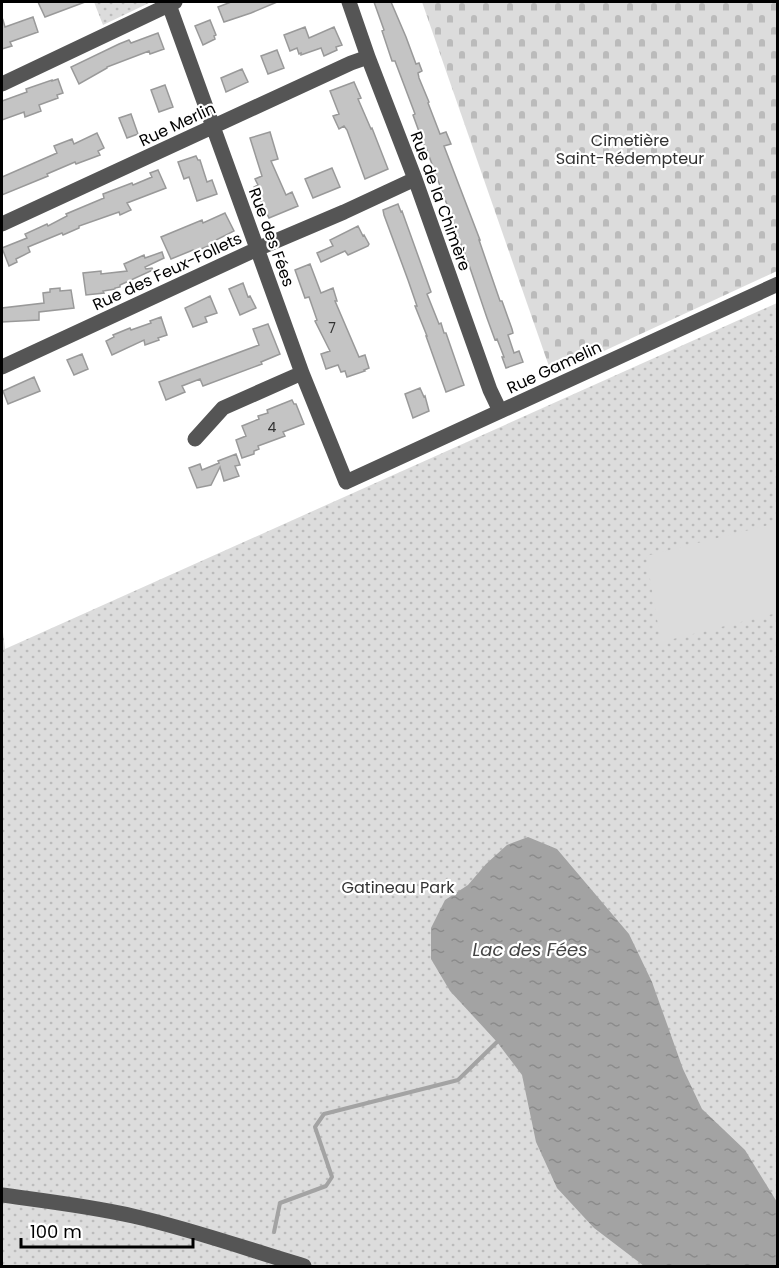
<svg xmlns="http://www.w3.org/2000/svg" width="779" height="1268" font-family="Poppins,sans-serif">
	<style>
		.cemetery { fill: url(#cemetery-stones) }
		.park { fill: url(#park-dots) }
		.pitch { fill: #dcdcdc }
		.water { fill: url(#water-ripples) }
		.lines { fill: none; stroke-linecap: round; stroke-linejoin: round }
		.stream { stroke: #a3a3a3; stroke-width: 4 }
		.building { fill: #c4c4c4; stroke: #999; stroke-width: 1.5 }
		.minor { stroke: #555; stroke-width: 15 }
		.labels { text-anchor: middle; stroke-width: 4.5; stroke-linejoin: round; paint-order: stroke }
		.number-label { font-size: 14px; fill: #313131 }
		.street-label { font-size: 16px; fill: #000; stroke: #fff }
		.park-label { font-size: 16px; fill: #333; stroke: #fff }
		.water-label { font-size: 18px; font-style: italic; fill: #444; stroke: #fff }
	</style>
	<defs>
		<pattern id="cemetery-stones" width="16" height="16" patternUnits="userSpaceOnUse" patternTransform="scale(1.5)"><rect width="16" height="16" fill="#dcdcdc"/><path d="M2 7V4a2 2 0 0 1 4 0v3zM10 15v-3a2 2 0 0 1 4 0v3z" fill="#bbb"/></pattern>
		<pattern id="park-dots" width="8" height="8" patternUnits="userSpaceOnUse" patternTransform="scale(1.5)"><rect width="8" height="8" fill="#dcdcdc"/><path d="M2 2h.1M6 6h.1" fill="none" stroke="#bbb" stroke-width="1.8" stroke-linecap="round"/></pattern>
		<pattern id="water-ripples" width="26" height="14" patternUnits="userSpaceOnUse" patternTransform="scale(1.5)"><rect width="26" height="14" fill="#a3a3a3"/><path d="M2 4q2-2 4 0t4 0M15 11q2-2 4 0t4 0" fill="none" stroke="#8b8b8b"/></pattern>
	</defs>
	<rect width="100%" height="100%" fill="#fff"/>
	<path class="cemetery" d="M422,2H777V271L552,375Z"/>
	<path class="park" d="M94,2H151L103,25Z
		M777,303V1266H2V624L5,649Z"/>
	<path class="pitch" d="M777,523V613L661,642L646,556Z"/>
	<path class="water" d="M528,837L557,849L629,934L652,982L683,1069L702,1109L745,1150L777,1202V1266H644L594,1228L557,1188L536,1142L522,1075L497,1042L450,991L431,959V928L445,900L468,885L486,864L507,845Z"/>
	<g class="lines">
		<path class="stream" d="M274,1232L280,1203L326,1186L332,1177L315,1127L324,1114L458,1080L497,1042"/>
	</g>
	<path class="building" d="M38,2H85L45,17Z
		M231,2H277L251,13L224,22L218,7Z
		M374,2H391L406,37L416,64L419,63L422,71L418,73L419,78L429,102L428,103L440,134L446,132L451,144L444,146L480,240H479L500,301H502L512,329L513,333L508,335L514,353L519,351L523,362L506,368L502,357H504L497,339L495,340L487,318L467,259L447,211L449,210L426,148H425L413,115L415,114L395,61H392L382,31L384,30Z
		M33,17L38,32L10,42L12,46L2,49V21L3,20L5,27Z
		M210,20L216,35L214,36L215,39L203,45L195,26Z
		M305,27L309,38L334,27L342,45L336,47L337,50L324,56L321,48L301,55V53L299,54L297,48L290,51L284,35Z
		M158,33L164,49L150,54L149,51L107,67V68L79,84L71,67L119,44L129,40L131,43Z
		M277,50L284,68L268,74L261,56Z
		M242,69L248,82L226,92L221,78Z
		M58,79L63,93L57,95L58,98L39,105L41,111L25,117L24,112L2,120V101L27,92L26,89L52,80V81Z
		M354,82L361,98L358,99L371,129L372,128L388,169L365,179L347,130L344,126L339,129L333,116L339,114L330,91Z
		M165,85L173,107L159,112L151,90Z
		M131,114L138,134L127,138L119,118Z
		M270,132L278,159L271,161L286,195L292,192L298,206L269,218L254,187L258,185L255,179L262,176L250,138Z
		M97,133L104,148L98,151L100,155L76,164L75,162L47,174L48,176L2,195V177L57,153L54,146L72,139L74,144Z
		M196,156L198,160H200L207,182L212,180L217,194L197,201L189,177L184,179L178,162Z
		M332,168L340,187L313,198L305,179Z
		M158,170L166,188L127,203L131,210L120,215L119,212L79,226V228L63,235L62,233L28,247L30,252L16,259L17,262L9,266L2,248L27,238L25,234L47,224L48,226L67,216L66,214L104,198L103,194L132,183L133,185L152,177L150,173Z
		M398,204L401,212L402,211L431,292L427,294L439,324L441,323L444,333H446L464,385L446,392L426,336H427L415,306H417L408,280L384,215L383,210Z
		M225,213L234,231L212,242L213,244L194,252L193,250L171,259L161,237L202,220L203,223Z
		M358,226L363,236L364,235L369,244L368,246L348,255L345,251L321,262L317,253L333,246L330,240Z
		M162,252L164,258L145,267L146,269L152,268L153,270L120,285V287L115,288V289L103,291L104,293L86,295L83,273L101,271V274L127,271L124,264L144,255L145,258Z
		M310,264L321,293L333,288L337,301H335L359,357L365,355L369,368L364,370L365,371L347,377L345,371L341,372L338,365L326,369L321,354L330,351L315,321L317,320L309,297L305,298L295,270Z
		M243,283L248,297L250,296L256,308L240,315L229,289Z
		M60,288V291L71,290L74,308L39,312V320L2,322V308L44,303L43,293L50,292V289Z
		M210,296L217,313L205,317L207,322L193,327L185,308Z
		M161,317L167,335L158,338L159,340L145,345L144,340L112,355L106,341L114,337L113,335L130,328L131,330L151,323L150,321Z
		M268,324L280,354L261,362L262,364L203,386L200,379L182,386L185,392L166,400L159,382L259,345L253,329Z
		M82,354L88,369L74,375L67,360Z
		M34,377L40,391L8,404L3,391Z
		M420,388L424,397L425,396L429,411L413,418L405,394Z
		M292,400L294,404H296L304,424L283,432L285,436L258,446L259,449L254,451V454L242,458L236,440L246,436L242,426L259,419L258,416L268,413L267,410Z
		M236,454L240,465L235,466L239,476L224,481L220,467L211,485L197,488L189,468L200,464L202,470L219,463L218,461Z"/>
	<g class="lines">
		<path class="minor" d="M168,2L302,373L346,482L778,284
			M349,2L368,57L415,179L490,390L500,411
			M2,84L175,2
			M2,224L351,63L368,57
			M2,367L257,249L344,212L415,179
			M195,439L223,408L302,373
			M2,1195C45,1201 89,1206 133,1216C191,1229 247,1249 304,1266"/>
	</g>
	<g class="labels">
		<g class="number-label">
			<text x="332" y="333">7</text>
			<text x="272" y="432">4</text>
		</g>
		<g class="street-label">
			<text transform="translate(177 124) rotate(-25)" y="6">Rue Merlin</text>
			<text transform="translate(441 201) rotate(70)" y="6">Rue de la Chimère</text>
			<text transform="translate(272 237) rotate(70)" y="6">Rue des Fées</text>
			<text transform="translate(167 271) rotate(-25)" y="6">Rue des Feux-Follets</text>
			<text transform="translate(554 367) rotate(-25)" y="6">Rue Gamelin</text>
		</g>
		<g class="park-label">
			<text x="630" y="146">Cimetière<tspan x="630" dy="18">Saint-Rédempteur</tspan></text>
			<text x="398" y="893">Gatineau Park</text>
		</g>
		<g class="water-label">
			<text x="530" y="956">Lac des Fées</text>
		</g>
	</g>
	<rect width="779" height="1268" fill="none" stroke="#000000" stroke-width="6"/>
	<path d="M21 1238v9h172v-9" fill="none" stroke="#000000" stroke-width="3"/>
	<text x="30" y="1238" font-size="18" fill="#000000" stroke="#ffffff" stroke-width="4.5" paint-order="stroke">100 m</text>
</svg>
